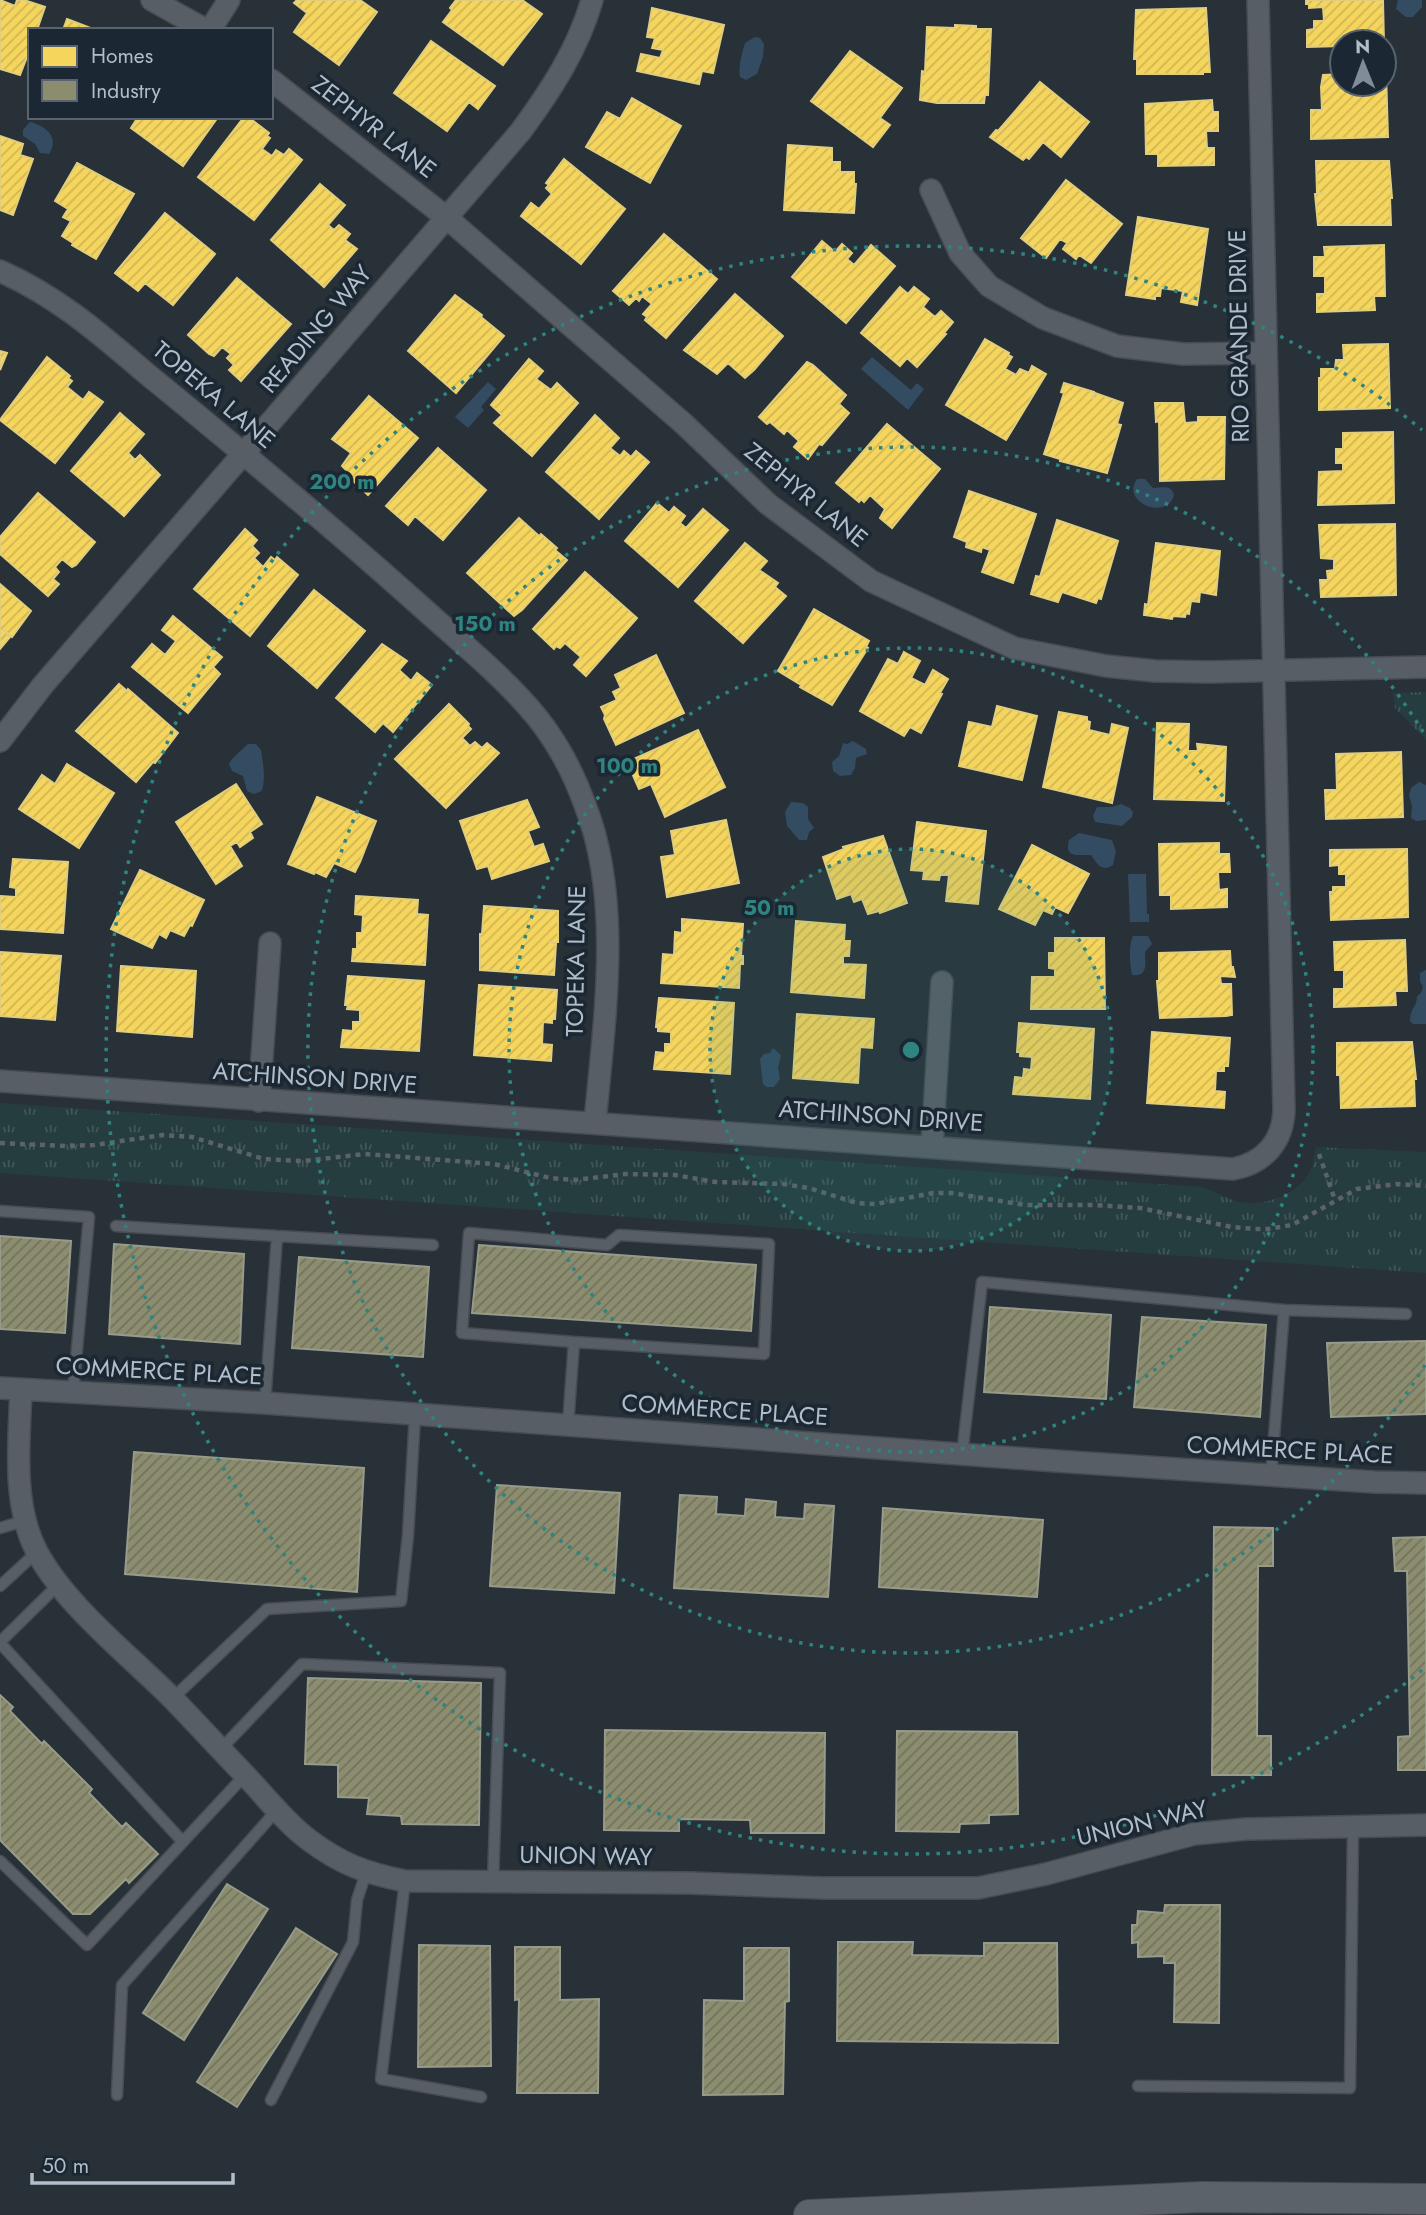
<svg xmlns="http://www.w3.org/2000/svg" width="1426" height="2215" font-family="Jost,sans-serif">
	<style>
		.park { fill: url(#park-tufts) }
		.water { fill: #334c62 }
		.homes { fill: url(#homes-hatch); stroke: #e1ce7d; stroke-width: 2 }
		.industry { fill: url(#industry-hatch); stroke: #979b89; stroke-width: 2 }
		.lines { fill: none; stroke-linecap: round; stroke-linejoin: round }
		.lane-casing { stroke: #474c52; stroke-width: 13 }
		.street-casing { stroke: #474c52; stroke-width: 24 }
		.secondary-casing { stroke: #474c52; stroke-width: 32 }
		.path { stroke: #5c6368; stroke-width: 4.5; stroke-dasharray: 5 5; stroke-linecap: butt }
		.lane { stroke: #585e65; stroke-width: 10 }
		.street { stroke: #585e65; stroke-width: 21 }
		.secondary { stroke: #5c626a; stroke-width: 30 }
		.ring { fill: none; stroke: #2f8480; stroke-width: 3.5; stroke-dasharray: 3.5 7 }
		.labels { text-anchor: middle; stroke-width: 7; stroke-linejoin: round; paint-order: stroke }
		.street-label { font-size: 24px; fill: #b1bdc9; stroke: #1b2733 }
		.centre { fill: #2f8480; stroke: #1b2733; stroke-width: 3.5 }
		.ring-label { font-size: 21px; text-anchor: middle; font-weight: bold; fill: #2f8480; stroke: #1b2733; stroke-width: 7; stroke-linejoin: round; paint-order: stroke }
	</style>
	<defs>
		<pattern id="park-tufts" width="24" height="20" patternUnits="userSpaceOnUse" patternTransform="scale(1.75)"><rect width="24" height="20" fill="#253d3e"/><path d="M3 7l-1-3M5 7V3M7 7l1-3M15 17l-1-3M17 17v-4M19 17l1-3" fill="none" stroke="#425759"/></pattern>
		<pattern id="homes-hatch" width="6" height="6" patternUnits="userSpaceOnUse" patternTransform="scale(1.75)"><rect width="6" height="6" fill="#f6d55c"/><path d="M-1 1l2-2M0 6l6-6M5 7l2-2" fill="none" stroke="#cfb656"/></pattern>
		<pattern id="industry-hatch" width="6" height="6" patternUnits="userSpaceOnUse" patternTransform="scale(1.75)"><rect width="6" height="6" fill="#8c8c6e"/><path d="M-1 1l2-2M0 6l6-6M5 7l2-2" fill="none" stroke="#72735f"/></pattern>
	</defs>
	<rect width="100%" height="100%" fill="#283038"/>
	<path class="park" d="M1426,692V740L1395,708L1393,693Z
		M0,1103L1203,1187C1215,1191 1227,1199 1239,1202C1265,1207 1299,1195 1311,1169C1314,1162 1314,1154 1316,1147L1426,1152V1273L0,1173Z"/>
	<path class="water" d="M1398,0H1422V7L1413,17H1406L1396,9Z
		M755,37L760,38L764,44L763,57L757,74L746,80L740,77C738,68 742,52 745,43Z
		M30,122C46,126 60,137 49,154L40,153L35,144L23,136V130Z
		M872,357L911,390L917,383L924,389L908,410L861,369Z
		M488,382L496,389L481,407L484,410L468,428L455,417Z
		M1137,479H1145L1153,488C1162,488 1171,484 1174,495C1168,521 1120,503 1137,479Z
		M853,741L866,749L867,754L856,758L855,768L851,775L840,776L833,771L832,762L839,756L843,743L847,744Z
		M248,744H256L261,750C263,764 266,776 262,791L254,794L247,791L243,776L232,771L229,764L232,759Z
		M1419,782L1426,785V820L1416,821L1411,818L1412,806L1409,795L1411,788Z
		M791,802L803,803L808,807V819L814,828L809,832L807,840H799L787,826L785,812Z
		M1121,804L1130,808L1133,812L1132,817L1122,826L1095,822L1093,816L1097,807H1112Z
		M1079,833L1112,840L1116,852L1113,865C1101,873 1097,863 1091,855C1079,854 1064,860 1069,840Z
		M1128,874H1146L1147,914H1149V922H1130Z
		M1133,936H1148L1152,944L1145,952C1145,962 1149,977 1132,975C1130,964 1128,946 1133,936Z
		M1426,970V1024H1413L1410,1021C1410,1007 1417,1008 1417,996L1421,993L1423,987L1420,981V973Z
		M773,1048L781,1055L778,1068L780,1079L774,1087H767L763,1084L760,1059L764,1054L770,1053Z"/>
	<path class="homes" d="M0,0L15,6L17,0H24L45,7L37,30H30V49L20,75L0,69Z
		M297,0H360L377,12L339,65L294,32L307,13L294,3Z
		M456,0H522L542,14L503,65L443,22L452,10L450,8Z
		M1306,0H1383L1384,44V42H1342V46L1307,47V30L1314,29V21H1324L1323,7L1309,8V4H1306Z
		M652,8L724,25L713,73L702,71L699,84L637,71L641,54L660,58L663,50L652,48L655,38L647,37Z
		M1206,8L1210,72H1203V74H1137V59H1134L1136,10Z
		M67,19L93,29L63,30Z
		M955,25L976,26V29H991L988,95H985L984,103H937L920,100L922,71L925,72L927,27L955,28Z
		M431,41L495,86L478,109L469,102L447,131L394,93Z
		M850,51L902,88L880,118L890,125L873,147L811,101Z
		M1384,72H1386L1388,137L1311,139V110H1322L1321,87L1323,75L1342,74V84H1384Z
		M1040,82L1089,122L1061,157L1043,142L1029,159L1026,157L1023,160L990,137L996,130L998,131Z
		M632,98L681,126L650,183L586,147L607,112L620,119Z
		M1212,100L1213,112H1218V131H1206L1207,148H1214V165L1158,166V154H1146L1145,104Z
		M138,117H218L183,166L131,128Z
		M244,117H248L269,133L267,136L270,138L262,149L272,156L276,150L284,155L289,149L302,160L254,220L198,177Z
		M0,136L23,144L20,155L33,159L13,215L0,210Z
		M788,145L832,148V162H840V172H854V184H856L854,213L784,210Z
		M564,159L625,209L581,264L521,216L531,203L539,209L552,194L546,188L549,185L546,183Z
		M1316,161H1389L1392,198H1390L1391,225H1318L1315,194L1323,193H1317Z
		M77,163L134,194L96,259L72,245L73,243L62,236L71,221L63,217L68,209L55,201Z
		M1066,180L1122,224L1091,263L1079,255L1076,259L1063,249L1067,243L1060,239L1046,258L1021,238Z
		M320,184L345,205L328,225L334,230L339,225L350,234L345,240L357,249L324,287L271,240Z
		M165,213L215,254L173,305L145,283L138,291L115,273Z
		M1138,217L1208,229L1197,305L1181,302L1183,291L1161,288L1160,296H1155V299L1126,295Z
		M664,234L717,279L666,338L645,320L647,317L643,314L652,304L642,296L639,301L636,298L629,305L613,291Z
		M822,241L835,252L842,244L852,253L847,259L854,265L871,245L895,266L846,323L792,277Z
		M1384,245L1385,296H1374L1375,310L1317,312V294H1325V276H1314V257H1325L1324,247Z
		M237,278L291,324L241,381L229,370L234,365L227,358L231,354L222,347L214,356L209,354L188,335Z
		M900,287L908,294L914,287L929,299L923,307L935,317L941,311L953,322L944,333L946,334L917,367L907,358L900,366L861,333Z
		M735,294L783,336L754,370L745,378L728,363L717,374L684,350Z
		M455,295L482,315L481,317L504,336L456,393L408,351Z
		M985,339L1009,353L1008,355L1012,357L1005,369L1016,375L1020,369L1029,373L1032,366L1046,374L1006,440L946,405Z
		M1388,344L1390,408L1319,410V378H1321V369H1335L1336,360H1344L1343,345Z
		M0,351L7,353L0,370Z
		M47,357L70,376L68,378L72,381L67,387L83,400L89,392L103,402L55,463L0,420Z
		M529,359L543,371L536,379L551,390L557,383L578,403L532,456L494,423L502,415L491,405Z
		M807,362L813,365L846,395L839,404L849,413L822,445L819,444L808,459L794,447L799,441L787,430L784,434L770,422L767,424L759,417Z
		M1064,383L1094,392L1092,399L1095,393L1123,403L1117,424L1121,425L1107,473L1060,461V459L1044,454L1064,393L1061,392Z
		M369,396L418,438L368,495L348,476L349,473L342,466L351,453L332,439Z
		M1155,403H1183L1185,423L1198,422V417H1225L1224,479L1160,481L1159,421L1156,422Z
		M120,413L144,434L128,453L135,460L140,455L160,475L124,516L71,471Z
		M595,415L619,438L610,448L620,456L624,451L631,457L636,451L649,462L599,519L546,472Z
		M887,424L940,469L892,528L880,518L885,509L870,495L864,502L861,499L859,502L836,483Z
		M1393,432L1394,503L1318,505L1319,472L1343,471V463H1336V449H1343V433Z
		M438,448L486,490L443,540L415,516L408,525L386,506Z
		M969,491L1036,514L1013,583L982,572L990,550L982,547L981,552L966,547L967,542L954,537Z
		M38,493L95,542L76,565L72,567L62,559L55,567L59,572L53,579L59,584L48,596L0,554V537Z
		M657,503L669,513L674,507L685,516L680,523L686,528L703,509L728,530L678,587L625,541Z
		M519,518L539,536L541,534L557,548L555,550L567,560L522,610L514,616L467,573Z
		M1057,520L1118,541L1101,599L1098,598L1096,603L1062,592L1058,602L1031,594L1036,576L1040,577Z
		M1395,524L1396,595L1321,597L1320,580H1328L1327,571L1334,570V559L1321,558L1319,525Z
		M245,529L257,540L252,546L259,553L254,558L263,567L271,557L275,560L277,557L298,575L250,636L194,589Z
		M745,543L767,561L759,570L778,583L775,587L786,596L743,643L695,601Z
		M1156,543L1220,551L1216,595L1200,592L1199,602L1191,601L1189,614L1186,613L1185,617L1173,616L1172,619L1144,615L1145,604L1148,605Z
		M585,572L637,618L586,676L574,665L581,657L565,643L560,648L556,646L554,649L533,629Z
		M0,584L31,611L12,637L4,630L10,637L0,649Z
		M314,590L365,631L317,688L268,646Z
		M814,609L869,641L866,647L868,648L832,705L800,687L801,685L778,671Z
		M173,616L222,657L213,667L220,674L188,713L132,667L152,644L165,655L176,641L162,630Z
		M382,644L407,661L399,670L411,681L417,673L432,685L393,732L383,723L375,732L336,698Z
		M904,652L920,661L911,678L925,685L933,670L948,679L940,693L942,694L921,733L910,727L904,736L860,711L888,659L898,664Z
		M656,655L684,713L616,745L604,719L605,715L601,707L617,700L613,692L621,688L615,675Z
		M119,684L127,691L128,689L178,733L155,763L153,762L136,782L76,731Z
		M449,704L469,724L468,726L471,729L462,738L470,746L475,742L482,748L487,743L499,753L446,808L395,759Z
		M997,706L1037,716L1022,780L959,766L969,722L992,727Z
		M1059,712L1087,717V721L1090,722L1089,730L1110,735L1112,724L1128,728L1112,803L1043,787Z
		M1157,723L1189,724L1188,751H1198L1197,744L1226,747L1224,801L1154,799Z
		M698,730L725,787L665,817L651,784L639,789L627,762Z
		M1401,752L1403,817L1326,819L1325,790H1337L1336,754Z
		M67,764L114,793L79,848L19,809L42,775L55,784Z
		M236,784L262,824L250,832L253,838L240,847L237,842L230,846L242,866L216,884L176,822Z
		M317,797L376,821L360,862L355,872L334,863L326,877L315,872L314,874L288,864Z
		M527,800L539,827L528,831L534,847L543,844L549,861L492,879L488,866L477,869L460,821Z
		M726,820L739,883L667,897L661,857L675,855L671,831Z
		M917,822L986,831L978,904L946,901L949,875H940L939,880L923,879L924,871L911,870Z
		M883,836L907,903L880,913L879,911L868,914L862,899L854,902L851,894L837,899L823,857L844,849L843,847Z
		M1219,843V854H1229L1230,872H1218L1219,890L1227,889V907L1171,909V895H1160L1159,844Z
		M1032,845L1089,874L1068,913L1055,907L1052,914L1043,910L1035,925L999,909Z
		M1407,849L1408,917L1331,920L1330,892H1333V887H1346V874H1339V865L1330,866V850Z
		M13,859L68,862L63,933L0,929V896L16,897V888L10,887Z
		M140,870L204,900L192,926L190,925L184,936L170,930L166,938L159,934L152,948L111,929Z
		M356,896L418,900L417,914L428,915L425,965L352,961L353,949H357V933H362L363,915L355,914Z
		M484,906L558,911V942H549L556,944L554,975L480,970V934H482Z
		M682,919L743,924L741,956H743V964H740L739,988L661,983L663,954L674,955L675,932L682,933Z
		M796,921L845,925L844,941H850L849,956H843V964L866,965L864,998L791,992Z
		M1055,938H1104L1105,1009H1031L1032,977H1055V969L1049,968V953H1055Z
		M1405,940L1407,991H1395L1396,1005L1334,1007V989H1344V970H1335L1334,942Z
		M1230,951L1231,967H1233L1235,977L1220,976L1221,984H1231L1232,1015L1226,1016L1160,1018L1157,981H1159V953Z
		M0,952L61,956L55,1020L0,1016Z
		M121,966L196,971L192,1037L117,1031Z
		M348,976L424,981L419,1051L341,1047L343,1030L353,1031V1022H360V1010L347,1009L348,1005H345Z
		M479,985L557,990L555,1019H552V1023L543,1022L542,1044L552,1045L551,1061L474,1055Z
		M659,998L734,1003L730,1074L654,1069L656,1052L665,1053V1044H671V1032L658,1031V1027H656Z
		M797,1014L874,1019L872,1048L860,1047L858,1083L793,1078Z
		M1019,1023L1094,1029L1090,1099L1013,1094L1015,1077L1023,1078L1024,1069L1031,1070L1032,1057L1020,1056V1052H1017Z
		M1152,1032L1230,1038L1228,1066H1224V1071H1216L1215,1091L1225,1092L1224,1108L1147,1103Z
		M1412,1042L1416,1079H1414L1415,1106L1341,1108L1340,1075H1337V1043Z"/>
	<path class="industry" d="M0,1236L71,1241L65,1333L0,1329Z
		M114,1244L244,1254L240,1344L109,1334Z
		M479,1245L756,1265L751,1331L472,1313Z
		M299,1257L429,1267L423,1357L292,1348Z
		M990,1307L1111,1315L1106,1399L984,1392Z
		M1142,1317L1266,1325L1260,1417L1134,1407Z
		M1426,1341V1414L1331,1417L1327,1343Z
		M134,1452L364,1468L357,1592L125,1574Z
		M497,1485L620,1493L614,1593L490,1586Z
		M680,1495L717,1497L716,1514L745,1516L746,1499L776,1502L775,1517L804,1519L805,1504L834,1506L828,1597L674,1588Z
		M883,1508L1043,1520L1037,1597L879,1587Z
		M1214,1527L1273,1528V1566H1258L1257,1736H1271V1775H1212Z
		M1426,1537V1770H1398V1737L1410,1736L1407,1571H1395L1393,1538Z
		M308,1678L481,1683L479,1825L402,1824L401,1816L367,1814L369,1798L338,1797V1765L305,1764Z
		M0,1695L13,1707L10,1711L42,1744L44,1741L92,1789L89,1793L122,1827L126,1823L158,1854L129,1883L126,1879L90,1914H73L0,1840Z
		M605,1730L825,1733L824,1833H751L750,1820L679,1819V1831L604,1830Z
		M897,1731L1017,1732L1018,1814L989,1815V1823L960,1824L959,1832L896,1831Z
		M227,1884L268,1909L184,2040L143,2013Z
		M1165,1905H1220L1219,2023L1174,2022L1175,1963H1164V1956L1138,1957V1942L1132,1943V1925H1137L1138,1911L1164,1913Z
		M296,1928L337,1954L237,2107L197,2082Z
		M838,1942H913L912,1955L984,1956V1943H1057L1058,2043L837,2041Z
		M419,1945L490,1946L491,2066L418,2067Z
		M515,1947H560V2000L599,1999L598,2093H517L519,1999L515,2000Z
		M744,1948H789V2001L785,2002L783,2094L703,2095L704,2000L744,2001Z"/>
	<g class="lines">
		<g class="lane-casing">
			<path id="lane" d="M0,1211L89,1217L73,1393
				M116,1226L277,1236L265,1403
				M277,1236L433,1245
				M568,1425L574,1342L462,1333L469,1233L607,1245L619,1235L769,1244L764,1354L574,1342
				M962,1455L982,1282L1284,1310L1406,1314
				M1271,1476L1284,1310
				M0,1528L24,1521
				M0,1586L37,1552
				M0,1642L59,1584
				M0,1643L183,1842
				M172,1699L267,1609L401,1601L408,1535L415,1415
				M220,1750L302,1664L500,1673L493,1882
				M0,1861L87,1945L245,1775
				M405,1881L381,2079L481,2097
				M1138,2086L1350,2088L1353,1827
				M117,2095L122,1985L277,1810
				M271,2100L353,1942L357,1900L366,1873"/>
		</g>
		<g class="street-casing">
			<path id="street" d="M152,0L206,30
				M210,30L229,0
				M271,80L447,218L684,424L768,504L871,581L1014,648L1106,666L1155,671L1210,672L1426,667
				M931,190L960,253L989,286L1043,318L1117,346L1183,354L1266,353
				M0,271C57,296 100,334 147,374C195,413 243,453 290,493C339,534 387,576 435,619C470,650 506,680 536,716C556,741 574,774 585,805C623,901 604,1022 595,1123
				M0,741L43,685L269,424L521,131C551,90 578,49 592,0
				M0,1081L1233,1169C1264,1163 1283,1142 1284,1110L1258,0
				M259,1101L270,943
				M932,1146L942,982
				M0,1388L265,1403L1056,1461L1374,1482L1426,1483
				M21,1390C19,1442 12,1505 37,1552C66,1606 129,1655 173,1699C197,1724 221,1750 246,1776C266,1797 285,1822 309,1840C341,1864 365,1873 405,1881L691,1883L823,1888H978L1046,1874L1194,1834L1246,1829L1426,1825"/>
		</g>
		<g class="secondary-casing">
			<path id="secondary" d="M809,2215L1202,2197L1426,2199"/>
		</g>
		<path class="path" d="M0,1143L65,1146L94,1145L163,1135L192,1137L264,1159L282,1160L303,1161L365,1154L494,1164L550,1178L575,1180L626,1174L675,1175L715,1182L783,1184L809,1188L857,1203L876,1204L933,1193H952L1025,1205H1095L1140,1208L1232,1227L1255,1229H1268L1292,1225L1357,1189L1397,1184L1426,1186
			M1319,1154L1335,1200"/>
		<use href="#lane" class="lane"/>
		<use href="#street" class="street"/>
		<use href="#secondary" class="secondary"/>
	</g>
	<circle cx="911" cy="1050" r="201" fill="#2f8480" fill-opacity=".12"/>
	<g class="ring">
		<circle cx="911" cy="1050" r="201"/>
		<circle cx="911" cy="1050" r="402"/>
		<path d="M1425 1365A603 603 0 1 1 1425 735"/>
		<path d="M1422 1670A804 804 0 1 1 1422 430"/>
	</g>
	<g class="labels">
		<g class="street-label">
			<text transform="translate(374 127) rotate(38)" y="8">ZEPHYR LANE</text>
			<text transform="translate(316 329) rotate(-50)" y="8">READING WAY</text>
			<text transform="translate(1239 336) rotate(-91)" y="8">RIO GRANDE DRIVE</text>
			<text transform="translate(214 395) rotate(40)" y="8">TOPEKA LANE</text>
			<text transform="translate(806 495) rotate(39)" y="8">ZEPHYR LANE</text>
			<text transform="translate(576 961) rotate(-89)" y="8">TOPEKA LANE</text>
			<text transform="translate(315 1078) rotate(4)" y="8">ATCHINSON DRIVE</text>
			<text transform="translate(881 1116) rotate(4)" y="8">ATCHINSON DRIVE</text>
			<text transform="translate(159 1371) rotate(3)" y="8">COMMERCE PLACE</text>
			<text transform="translate(725 1410) rotate(4)" y="8">COMMERCE PLACE</text>
			<text transform="translate(1290 1450) rotate(3)" y="8">COMMERCE PLACE</text>
			<text transform="translate(1142 1823) rotate(-13)" y="8">UNION WAY</text>
			<text transform="translate(586 1856) rotate(1)" y="8">UNION WAY</text>
		</g>
	</g>
	<circle cx="911" cy="1050" r="10" class="centre"/>
	<g class="ring-label">
		<text x="342" y="489">200 m</text>
		<text x="485" y="631">150 m</text>
		<text x="627" y="773">100 m</text>
		<text x="769" y="915">50 m</text>
	</g>
	<rect x="28" y="28" width="245" height="91" fill="#1b2733" stroke="#57636f" stroke-width="2"/>
	<rect x="42" y="46" width="35" height="21" fill="#f6d55c" stroke="#57636f" stroke-width="2"/>
	<text x="91" y="63" font-size="21" fill="#b1bdc9">Homes</text>
	<rect x="42" y="80" width="35" height="21" fill="#8c8c6e" stroke="#57636f" stroke-width="2"/>
	<text x="91" y="98" font-size="21" fill="#b1bdc9">Industry</text>
	<g transform="translate(1363 63) rotate(359)"><circle r="33" fill="#1b2733" stroke="#57636f" stroke-width="2"/>
	<path d="M0-5L12 26L0 18L-12 26Z" fill="#818c96"/>
	<text y="-10" font-size="19" font-weight="bold" text-anchor="middle" fill="#b1bdc9">N</text>
	</g>
	<path d="M32 2173v10h201v-10" fill="none" stroke="#b1bdc9" stroke-width="3.5"/>
	<text x="42" y="2173" font-size="21" fill="#b1bdc9" stroke="#1b2733" stroke-width="5" paint-order="stroke">50 m</text>
</svg>
